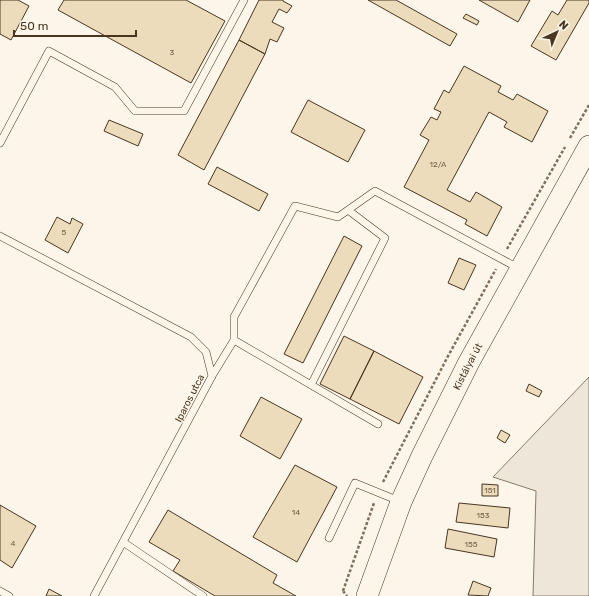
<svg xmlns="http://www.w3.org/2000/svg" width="589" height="596" font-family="Rubik,sans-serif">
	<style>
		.green { fill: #ede6d9; stroke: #887966 }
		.building { fill: #ecdcbc; stroke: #4a3520 }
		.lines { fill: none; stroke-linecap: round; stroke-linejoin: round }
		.service-casing { stroke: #4a3520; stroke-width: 8 }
		.secondary-casing { stroke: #4a3520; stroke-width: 22 }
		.path { stroke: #7f6f5c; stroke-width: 2.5; stroke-dasharray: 3 2; stroke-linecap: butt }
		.service { stroke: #fbf6e9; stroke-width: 7 }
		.secondary { stroke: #fbf6e9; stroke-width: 21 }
		.labels { text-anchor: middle; stroke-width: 3; stroke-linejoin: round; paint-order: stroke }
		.number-label { font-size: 8px; fill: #725f47 }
		.street-label { font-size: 10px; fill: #4a3520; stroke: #fbf6e9 }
	</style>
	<rect width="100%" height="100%" fill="#fbf6e9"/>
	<path class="green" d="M589,377V596H533L536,491L493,477Z"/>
	<path class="building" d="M0,0H18L29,6L11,40L0,34Z
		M64,0H186L225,21L191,83L58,10Z
		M259,0H283V1L292,6L287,13L279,9L272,22L284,28L277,42L270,39L265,54L239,40Z
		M368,0H396L457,34L450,46Z
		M479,0H530L518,22Z
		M567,0H589V3L556,60L531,46L552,11L558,15Z
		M466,14L479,21L477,25L463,18Z
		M239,40L265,54L204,170L178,155Z
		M464,66L501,86L498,92L513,100L517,94L548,111L532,142L504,127L507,122L489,112L447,190L470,202L476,192L502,207L487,236L465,224L467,220L404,187L429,140L420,135L431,117L437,120L441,112L434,109L444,90L449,93Z
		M308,100L365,130L348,162L291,132Z
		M109,120L143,134L138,146L104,131Z
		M217,167L268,194L259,211L208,184Z
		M57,217L70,224L72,218L83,224L68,253L45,240Z
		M344,236L362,246L303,363L284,354Z
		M459,258L476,265L464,290L448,283Z
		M344,336L374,351L350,399L320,384Z
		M374,351L423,377L399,424L350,399Z
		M529,384L542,391L539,397L526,391Z
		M261,397L302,419L280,459L240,436Z
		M501,430L510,435L505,443L497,438Z
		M295,465L337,487L297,562L253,537Z
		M482,484L498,485V496H482Z
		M459,503L510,508L508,528L456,522Z
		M0,505L36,526L12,568L0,560Z
		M168,510L277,575L273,583L296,596H215L173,571L180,560L149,542Z
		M448,529L497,539L494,557L445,548Z
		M473,581L491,588L488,596L468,595Z
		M49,589L62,596H46Z"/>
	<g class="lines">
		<g class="service-casing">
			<path id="service" d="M0,143L49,51L115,87L135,111H184L244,0
				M0,236L191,337L206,352L212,376
				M234,340L378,424
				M311,385L385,238L348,210
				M329,538L355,483L399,501
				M123,542L203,596
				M0,591L9,596
				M94,596L212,376L234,340V317L295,206L338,217L375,191L520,269"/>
		</g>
		<g class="secondary-casing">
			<g id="secondary">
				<path id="s1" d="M367,596L401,502L422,456L469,362L589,146"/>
			</g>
		</g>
		<path class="path" d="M570,138L589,105
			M507,249L565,147
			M383,482L447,358L496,269
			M343,591L374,503
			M343,591L347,596"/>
		<use href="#service" class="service"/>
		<use href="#secondary" class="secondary"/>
	</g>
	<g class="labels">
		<g class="number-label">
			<text x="172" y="55">3</text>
			<text x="438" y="167">12/A</text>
			<text x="64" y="235">5</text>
			<text x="490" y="493">151</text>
			<text x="296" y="515">14</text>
			<text x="483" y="518">153</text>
			<text x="13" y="546">4</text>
			<text x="471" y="547">155</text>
		</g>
		<g class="street-label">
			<text dy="4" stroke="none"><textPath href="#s1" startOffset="251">Kistályai út</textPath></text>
			<text transform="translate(189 398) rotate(-63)" y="4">Iparos utca</text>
		</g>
	</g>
	<g transform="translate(557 32) rotate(44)" stroke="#fbf6e9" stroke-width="3" paint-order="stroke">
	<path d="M0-3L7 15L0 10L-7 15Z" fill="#4a3520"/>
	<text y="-6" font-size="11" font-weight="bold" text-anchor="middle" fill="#4a3520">N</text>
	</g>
	<path d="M14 30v6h122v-6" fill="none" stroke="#4a3520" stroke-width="2"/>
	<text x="20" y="30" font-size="12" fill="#4a3520" stroke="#fbf6e9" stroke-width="3" paint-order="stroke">50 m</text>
</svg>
